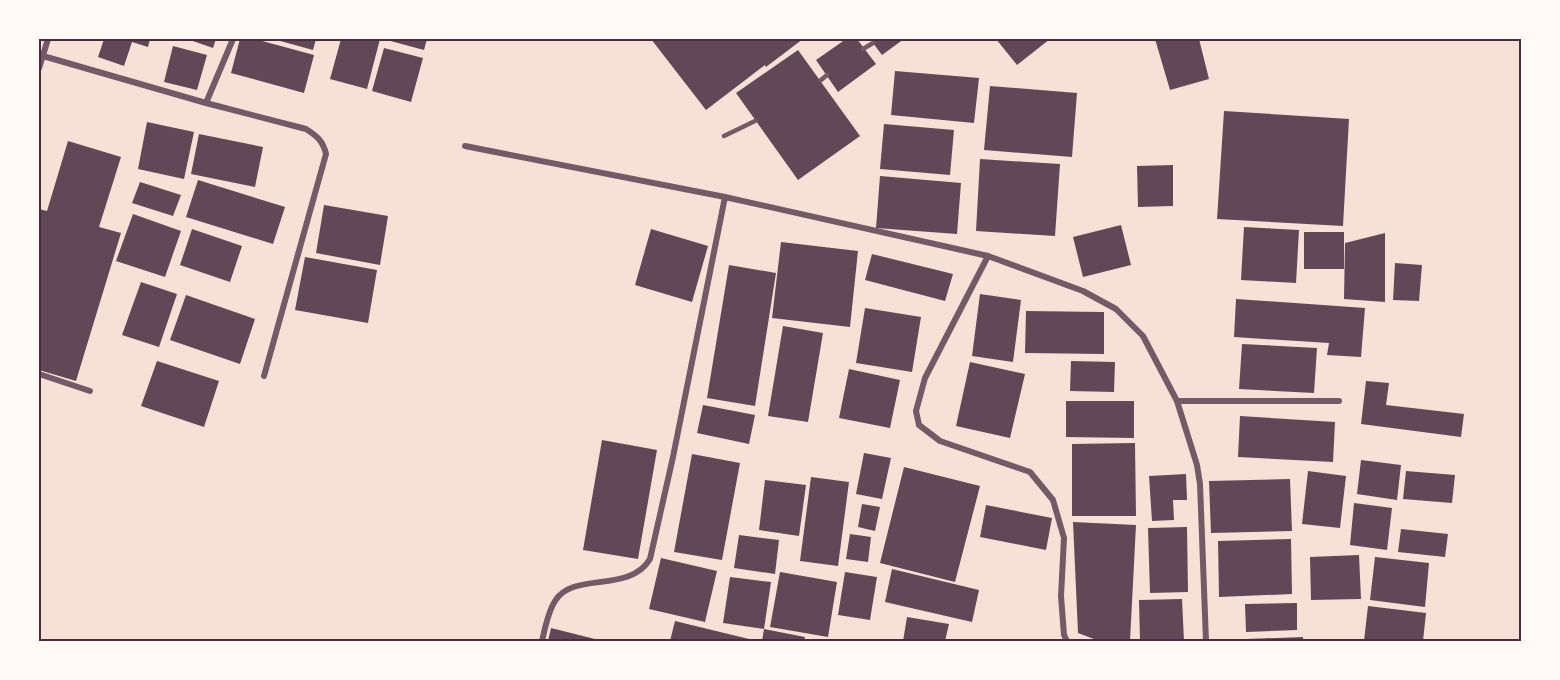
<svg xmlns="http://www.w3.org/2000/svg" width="1560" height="680" font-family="Georgia,serif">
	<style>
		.building { fill: #644757 }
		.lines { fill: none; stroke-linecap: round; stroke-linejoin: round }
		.service { stroke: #755966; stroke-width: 4.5 }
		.minor { stroke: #755966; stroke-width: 6 }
		.neatline { fill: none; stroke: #4a2c40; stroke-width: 2 }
	</style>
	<rect width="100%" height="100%" fill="#f7e1d7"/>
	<path class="building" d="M104,39H150L148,47L132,42L124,66L98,57Z
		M187,39H216L213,48Z
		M240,39H255L314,55L304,93L231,73Z
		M273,39H316L313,50Z
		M341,39H380L367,89L330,79Z
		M383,39H427L424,50Z
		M651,39H803L766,67L765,65L706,110Z
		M846,39H857L876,64L838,92L816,60Z
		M870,39H904L882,55Z
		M996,39H1050L1017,65Z
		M1155,39H1199L1209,79L1170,90Z
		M173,46L207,55L197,90L164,82Z
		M384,48L423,58L411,102L372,91Z
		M798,50L860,136L798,180L736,93Z
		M895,71L979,78L974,123L891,115Z
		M990,86L1077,93L1072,157L984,150Z
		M1224,111L1349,119L1343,226L1217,219Z
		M147,122L194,132L184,179L138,169Z
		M884,124L954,130L950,175L880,169Z
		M199,134L263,147L255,187L191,174Z
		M68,141L121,157L99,227L121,233L76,381L39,370V209L47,211Z
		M980,159L1060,164L1055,236L976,231Z
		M1173,165V206L1138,207L1137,166Z
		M880,176L961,183L957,234L876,228Z
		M198,180L285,207L273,244L186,217Z
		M140,182L181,195L173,216L132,203Z
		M324,205L388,216L380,265L316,253Z
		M133,214L181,231L165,277L116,261Z
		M1121,225L1131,265L1083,277L1073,237Z
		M1244,227L1299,230L1296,283L1241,280Z
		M192,229L242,246L230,282L180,265Z
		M651,229L708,246L692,302L635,285Z
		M1304,232H1344V269H1304Z
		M1385,233V302L1344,299L1345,243Z
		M781,242L858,251L850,327L772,318Z
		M872,254L953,274L945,301L865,280Z
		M305,257L377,270L368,323L295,310Z
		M1395,263L1422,265L1419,301L1393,300Z
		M729,265L776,273L755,406L707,398Z
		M141,282L177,294L159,347L122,335Z
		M980,294L1021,300L1013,362L972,356Z
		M186,295L255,319L240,364L170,340Z
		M1236,299L1365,308L1361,357L1327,355L1329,343L1234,337Z
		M865,308L921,317L912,372L856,363Z
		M1026,311L1104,312V354L1025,353Z
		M783,326L823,333L808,422L768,416Z
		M1242,344L1317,348L1314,393L1239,389Z
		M157,361L219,381L204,427L141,406Z
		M1071,361L1115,362L1114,392L1070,391Z
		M970,362L1025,374L1010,438L956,426Z
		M849,369L900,380L890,428L839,418Z
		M1366,381L1389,383L1386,405L1464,414L1461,437L1361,424Z
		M1066,401H1134V438L1066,437Z
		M703,405L755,415L749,444L697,433Z
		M1240,416L1335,422L1333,462L1238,457Z
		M602,440L657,450L638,559L583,550Z
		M1135,443L1136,516H1072V444Z
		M864,453L891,458L882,499L856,494Z
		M692,454L740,463L722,560L674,552Z
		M1361,460L1401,465L1397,500L1357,494Z
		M904,467L980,486L955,582L880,563Z
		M1308,471L1346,476L1340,528L1302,524Z
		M1406,471L1455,475L1452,503L1403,499Z
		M1186,474L1187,500H1173L1174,520L1152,521L1149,476Z
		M811,477L849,482L838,566L800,561Z
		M1290,479L1292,531L1211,533L1209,481Z
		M765,480L806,485L799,536L759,530Z
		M1354,503L1392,508L1387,550L1350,545Z
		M862,504L880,507L875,531L858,527Z
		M986,505L1052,518L1046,550L980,537Z
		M1073,522L1136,525L1130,641H1099L1078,633Z
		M1187,527L1188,592L1150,593L1148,528Z
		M1401,529L1448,534L1445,557L1398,552Z
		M850,534L871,537L868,562L846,559Z
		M739,535L779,540L775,574L734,568Z
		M1291,539L1292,594L1219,597L1218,541Z
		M1359,555L1361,599L1311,600L1310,557Z
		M1375,557L1429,563L1425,607L1370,600Z
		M661,558L717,571L705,622L649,609Z
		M892,569L979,590L972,622L885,602Z
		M780,572L837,582L828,637L770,627Z
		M845,572L877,577L870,620L838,615Z
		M730,577L771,582L764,629L805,637L804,641H762L764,629L723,623Z
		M1182,599L1184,641H1140L1139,600Z
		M1297,603V630L1246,632L1245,604Z
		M1368,606L1426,613L1423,641H1364Z
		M907,617L949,624L945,641H903Z
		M675,621L749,639V641H670Z
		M551,628L599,640V641H548Z
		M1303,637V641H1246V639Z"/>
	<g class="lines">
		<path class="service" d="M863,49L873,43
			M821,80L827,75
			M724,136L755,121"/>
		<path class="minor" d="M43,56L206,103L306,129C317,136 323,141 326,154L264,376
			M39,68L48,39
			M206,103L233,39
			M465,146L725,197L988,256L1083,291L1116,309L1143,336L1177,401L1197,465L1200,484L1206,641
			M988,256L925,378L916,411L919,425L940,441L1030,472L1053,500L1064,538L1061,596L1064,635L1067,641
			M39,374L90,391
			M1177,401H1339
			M542,641C545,628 548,612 555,601C573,571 629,594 650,559L673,457L725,197"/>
	</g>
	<rect width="1560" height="680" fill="none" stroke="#fffaf5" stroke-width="81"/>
	<rect x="40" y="40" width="1480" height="600" class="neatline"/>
</svg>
